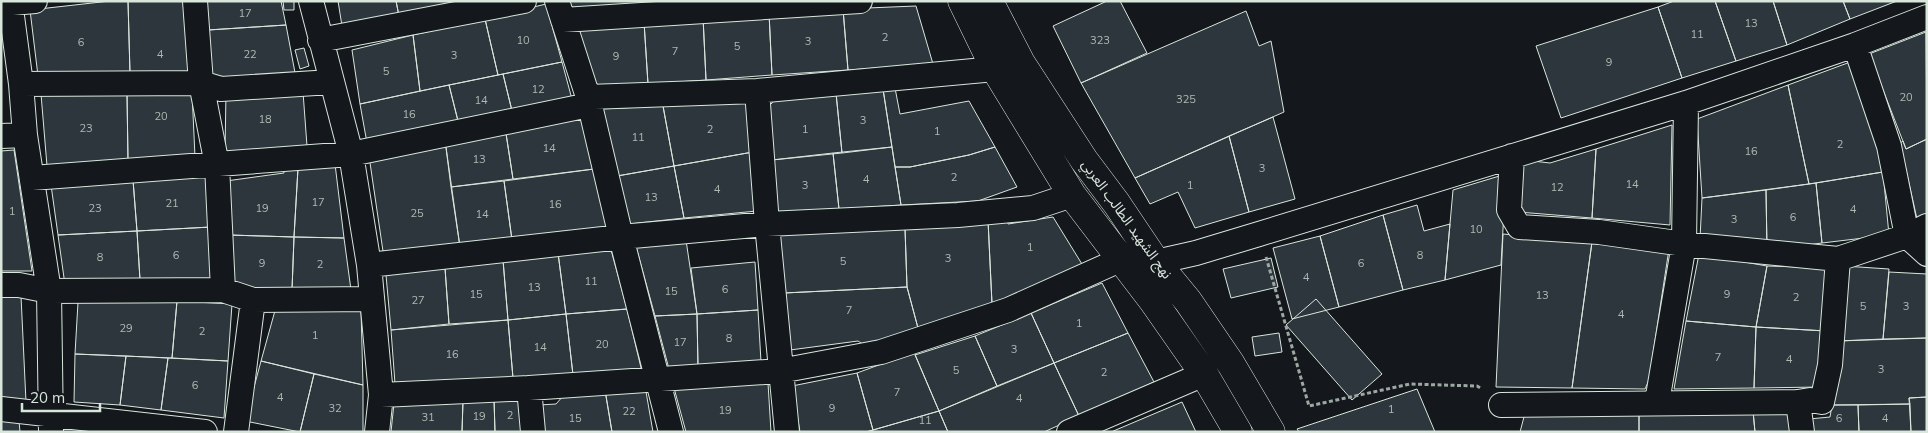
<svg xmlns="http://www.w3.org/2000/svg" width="1928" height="433" font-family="Mulish,'Noto Sans Arabic',sans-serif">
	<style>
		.building { fill: #2c363c; stroke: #d8e6dc }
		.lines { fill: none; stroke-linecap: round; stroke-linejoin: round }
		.street-casing { stroke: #d8e6dc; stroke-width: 26 }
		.primary-casing { stroke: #d8e6dc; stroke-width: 29 }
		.path { stroke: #9da8a2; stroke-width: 3; stroke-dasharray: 4 2.5; stroke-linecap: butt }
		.street { stroke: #14181c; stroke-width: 24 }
		.primary { stroke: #14181c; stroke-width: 28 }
		.labels { text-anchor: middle; stroke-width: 4; stroke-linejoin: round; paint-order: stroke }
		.number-label { font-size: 11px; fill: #adbab4 }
		.street-label { font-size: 14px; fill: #d8e6dc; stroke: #14181c }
	</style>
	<rect width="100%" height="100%" fill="#14181c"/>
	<path class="building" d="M110,1H128L130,74L38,76L30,10Z
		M128,1H188L191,72L130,74Z
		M205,1H281L286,25L208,30Z
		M283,1H294V10H284Z
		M338,1H396L399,16L342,26Z
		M396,1H450L451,8L399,16Z
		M569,1H705L573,13Z
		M1107,1H1120L1147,53L1081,83L1053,26Z
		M1674,1H1715L1736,61L1682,78L1658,7Z
		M1715,1H1773L1787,45L1736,61Z
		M1773,1H1843L1850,19L1787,45Z
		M1843,1H1897L1850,19Z
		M546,4L562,62L498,75L485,19Z
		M916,6L933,64L848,70L843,9Z
		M1658,7L1682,78L1561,118L1536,46Z
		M843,9L848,70L772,75L769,13Z
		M1246,11L1259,46L1271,41L1284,112L1135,178L1081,83Z
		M769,13L772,75L706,80L703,17Z
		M703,17L706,80L648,84L644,22Z
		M485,19L498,75L420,91L413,35Z
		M644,22L648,84L595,88L577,28Z
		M286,25L296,78L212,84L208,30Z
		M1926,32L1927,139L1906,149L1869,54Z
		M413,35L420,91L360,104L352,50Z
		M304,48L309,66L300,69L295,50Z
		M1853,61L1873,116L1883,172L1809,184L1788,85Z
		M562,62L573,103L513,115L503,74Z
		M503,74L513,115L459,125L449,85Z
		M449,85L459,125L367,143L360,104Z
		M1788,85L1809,184L1702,198L1697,119Z
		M895,88L900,114L969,101L995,147L969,155L910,167H895L883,89Z
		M883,89L892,147L842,153L836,93Z
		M192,92L195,157L128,161L127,93Z
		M226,92H303L307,146L225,153Z
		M127,93L128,161L47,166L41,94Z
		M836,93L842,153L772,160L769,106L777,98Z
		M750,102L753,152L674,166L663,106Z
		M663,106L674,166L617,176L601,109Z
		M581,111L594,169L513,179L505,127Z
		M1273,117L1295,199L1249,212L1229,136Z
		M1672,125L1670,225L1592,218L1596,149Z
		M505,127L513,179L451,187L445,140Z
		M1229,136L1249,212L1195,228L1178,192L1150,204L1135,178Z
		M1927,139V213L1917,219L1900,143L1903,141L1906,149Z
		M445,140L460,247L384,258L369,156Z
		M892,147L901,205L839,209L833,153Z
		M995,147L1017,187L978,201L901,205L895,167H910L969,155Z
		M1596,149L1592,218L1518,212L1524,160L1550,163Z
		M14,150L32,271H1V151Z
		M753,152L757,211L684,218L674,166Z
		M833,153L839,209L776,214L772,160Z
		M335,164L344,238L294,237L298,168Z
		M674,166L684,218L629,224L617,176Z
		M298,168L294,237L229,235L226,181L284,173V169Z
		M594,169L609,227L512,240L504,181Z
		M1883,172L1889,235L1822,243L1816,183Z
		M1506,174L1501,265L1445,280L1453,190Z
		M208,175L211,227L137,231L133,180Z
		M133,180L137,231L58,235L51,185Z
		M504,181L512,240L460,247L451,187Z
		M1816,183L1822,243L1767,250L1766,190Z
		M1766,190L1767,250L1700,239L1702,198Z
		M1417,205L1424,231L1450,224L1445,280L1403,290L1383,215Z
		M1383,215L1403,290L1339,307L1320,236Z
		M1053,217L1085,269L992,304L988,220L1007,218L1008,224Z
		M988,220L992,304L918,328L907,287L905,228Z
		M211,227L214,280H140L137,231Z
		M905,228L907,287L784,293L777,234Z
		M137,231L140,280L65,285L58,235Z
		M1503,234L1592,242L1572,388L1496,387Z
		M229,235L294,237L292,290L233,289Z
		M1320,236L1339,307L1292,319L1273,248Z
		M294,237L344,238L351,290H292Z
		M686,240L697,314L655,316L635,243Z
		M1592,242L1669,249L1649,380L1645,389L1572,388Z
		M610,246L627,309L566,314L558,253Z
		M558,253L566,314L508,320L503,260Z
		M1699,254L1767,266L1756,327L1686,321Z
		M1271,258L1278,287L1231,298L1223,269Z
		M503,260L508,320L449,324L445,268Z
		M755,262L758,310L697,314L691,268Z
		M1767,266L1833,268L1826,331L1756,327Z
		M1844,266L1889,269L1883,339L1838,341Z
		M445,268L449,324L391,330L386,275Z
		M1889,272L1927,274V338L1883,339Z
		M1102,283L1128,333L1054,363L1031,313Z
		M907,287L918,328L864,345L858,341L790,350L784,293Z
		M1,296H21L26,402L1,399Z
		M1316,299L1382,374L1352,400L1286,325Z
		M177,301L172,358L75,354L78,302Z
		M177,301L232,304L228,361L172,358Z
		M276,307L361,309L363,385L261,361Z
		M627,309L642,372L573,375L566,314Z
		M758,310L761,362L698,367L697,314Z
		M1031,313L1054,363L997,386L975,336Z
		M566,314L573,375L513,378L508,320Z
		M697,314L698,367L669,369L655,316Z
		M508,320L513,378L395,384L391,330Z
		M1686,321L1756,327L1754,388L1674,389Z
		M1756,327L1826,331L1821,387L1754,388Z
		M1128,333L1154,382L1079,416L1054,363Z
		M1279,333L1282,352L1255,356L1252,337Z
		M975,336L997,386L939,411L915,355Z
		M1927,338V397L1909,398L1910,404L1832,405L1838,341Z
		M914,352L939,411L873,430L857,373Z
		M75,354L126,356L120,405L74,402Z
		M126,356L168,358L161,410L120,405Z
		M168,358L228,361L224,418L161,410Z
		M261,361L314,374L300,432L245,421Z
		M1054,363L1079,416L1044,432H948L939,411Z
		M857,373L873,430L866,432H800L792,386Z
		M314,374L363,385V432H300Z
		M768,383L771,432H686L674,388Z
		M645,386L653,432H612L605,390Z
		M1417,389L1435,432H1299L1297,429Z
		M605,390L612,432H542L539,405L556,404L564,395Z
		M1927,397V432H1911L1909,398Z
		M524,398L528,432H495L494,399Z
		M494,399L495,432H462L463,400Z
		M463,400L462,432H391L394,403Z
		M1182,402L1196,432H1111Z
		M1910,404L1911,432H1859L1858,405Z
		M1832,405H1858L1859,432H1809V419L1830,417Z
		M1793,410L1795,432H1755L1753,411Z
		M939,411L948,432H866L873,430Z
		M1753,411L1755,432H1639V415Z
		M1525,413L1639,415V432H1520Z
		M1,419L19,421L20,432H1Z"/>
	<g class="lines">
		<g class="street-casing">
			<path id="street" d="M10,1L21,84L25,135L49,291L51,432
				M195,1L201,83L217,165L223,290
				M311,1L351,154L369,265L381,395L377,432
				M557,1L588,97L621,237L671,432
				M1,4L35,1
				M563,20L860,1
				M320,40L524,1
				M1855,45L1889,146L1907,236L1927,254
				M21,84L201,83L221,89L331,82
				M757,91L767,224L787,432
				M588,97L757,91L995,69L1012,65
				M1,136L25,135
				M1512,156L1509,210L1519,227L1599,232L1684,244L1838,259L1907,236L1927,226
				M32,178L351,154L589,105
				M369,265L621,237L767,224L958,215L1033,208L1072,195
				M1,285H19L49,291L223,290L253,300L372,299
				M529,388L533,432
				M381,395L529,388L780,371L881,352L1008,310L1122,259L1156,262L1196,253L1259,234L1686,103L1855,45L1927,17
				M1657,402L1684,244L1686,103
				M1798,402L1802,432
				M1501,405L1798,402L1810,400L1822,402L1830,365L1838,259
				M1,409L205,432
				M236,432L253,300
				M1069,432L1204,374"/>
		</g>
		<g class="primary-casing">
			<path id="primary" d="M962,1L995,69L1072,195L1153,301L1204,374L1238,432
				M989,1L1021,63L1084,160L1117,204L1156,262L1188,301L1231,364L1271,432"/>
		</g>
		<path class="path" d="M1266,257L1309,406L1410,384L1477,386L1482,389"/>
		<use href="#street" class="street"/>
		<use href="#primary" class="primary"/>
	</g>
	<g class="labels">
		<g class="number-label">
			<text x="245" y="17">17</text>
			<text x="1751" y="27">13</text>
			<text x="1697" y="38">11</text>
			<text x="885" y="41">2</text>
			<text x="523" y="44">10</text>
			<text x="1100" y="44">323</text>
			<text x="808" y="45">3</text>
			<text x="81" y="46">6</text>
			<text x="737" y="50">5</text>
			<text x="675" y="55">7</text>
			<text x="160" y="58">4</text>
			<text x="250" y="58">22</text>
			<text x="454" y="59">3</text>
			<text x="616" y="60">9</text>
			<text x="1609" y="66">9</text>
			<text x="386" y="75">5</text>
			<text x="538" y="93">12</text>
			<text x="1906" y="101">20</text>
			<text x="1186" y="103">325</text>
			<text x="481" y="104">14</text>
			<text x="409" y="118">16</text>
			<text x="161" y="120">20</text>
			<text x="265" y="123">18</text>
			<text x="863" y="124">3</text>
			<text x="86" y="132">23</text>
			<text x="710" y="133">2</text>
			<text x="805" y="133">1</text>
			<text x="937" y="135">1</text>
			<text x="638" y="141">11</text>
			<text x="1840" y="148">2</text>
			<text x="549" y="152">14</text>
			<text x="1751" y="155">16</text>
			<text x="479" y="163">13</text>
			<text x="1262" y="172">3</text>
			<text x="954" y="181">2</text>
			<text x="866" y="183">4</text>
			<text x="1632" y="188">14</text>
			<text x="805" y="189">3</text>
			<text x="1190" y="189">1</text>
			<text x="1557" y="191">12</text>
			<text x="717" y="193">4</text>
			<text x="651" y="201">13</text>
			<text x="318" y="206">17</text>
			<text x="172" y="207">21</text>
			<text x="555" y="208">16</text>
			<text x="95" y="212">23</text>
			<text x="262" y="212">19</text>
			<text x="1853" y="213">4</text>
			<text x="12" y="215">1</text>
			<text x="417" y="217">25</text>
			<text x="482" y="218">14</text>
			<text x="1793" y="221">6</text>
			<text x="1734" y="223">3</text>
			<text x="1476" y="233">10</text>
			<text x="1030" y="251">1</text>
			<text x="176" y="259">6</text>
			<text x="1420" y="259">8</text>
			<text x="100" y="261">8</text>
			<text x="948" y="262">3</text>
			<text x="843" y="265">5</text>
			<text x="262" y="267">9</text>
			<text x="1361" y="267">6</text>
			<text x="320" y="268">2</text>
			<text x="1306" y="281">4</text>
			<text x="591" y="285">11</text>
			<text x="534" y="291">13</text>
			<text x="725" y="293">6</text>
			<text x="671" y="295">15</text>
			<text x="476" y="298">15</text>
			<text x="1727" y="298">9</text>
			<text x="1542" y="299">13</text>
			<text x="1796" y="301">2</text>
			<text x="418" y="304">27</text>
			<text x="1863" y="310">5</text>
			<text x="1906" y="310">3</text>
			<text x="849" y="314">7</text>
			<text x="1621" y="318">4</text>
			<text x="1079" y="327">1</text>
			<text x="126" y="332">29</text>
			<text x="202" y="335">2</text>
			<text x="315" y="339">1</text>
			<text x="729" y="342">8</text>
			<text x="680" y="346">17</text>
			<text x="602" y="348">20</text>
			<text x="540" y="351">14</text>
			<text x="1014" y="353">3</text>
			<text x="452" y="358">16</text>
			<text x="1718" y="361">7</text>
			<text x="1789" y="363">4</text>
			<text x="1881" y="373">3</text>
			<text x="956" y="374">5</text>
			<text x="1104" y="376">2</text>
			<text x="195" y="389">6</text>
			<text x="897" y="396">7</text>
			<text x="280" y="401">4</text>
			<text x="1019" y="402">4</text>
			<text x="335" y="412">32</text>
			<text x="832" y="412">9</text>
			<text x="1391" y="413">1</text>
			<text x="725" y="414">19</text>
			<text x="629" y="415">22</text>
			<text x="510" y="419">2</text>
			<text x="479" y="420">19</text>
			<text x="428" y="421">31</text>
			<text x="575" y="422">15</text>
			<text x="1839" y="422">6</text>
			<text x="1885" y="422">4</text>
			<text x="925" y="424">11</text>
		</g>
		<g class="street-label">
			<text transform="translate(1127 219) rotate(54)" y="5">نهج الشهيد الطالب العربي</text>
		</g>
	</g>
	<rect width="1928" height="433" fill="none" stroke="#d8e6dc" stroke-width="5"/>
	<path d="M22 403v8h78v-8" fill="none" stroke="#d8e6dc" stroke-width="2.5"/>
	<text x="30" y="403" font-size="15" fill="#d8e6dc" stroke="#14181c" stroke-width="4" paint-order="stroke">20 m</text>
</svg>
